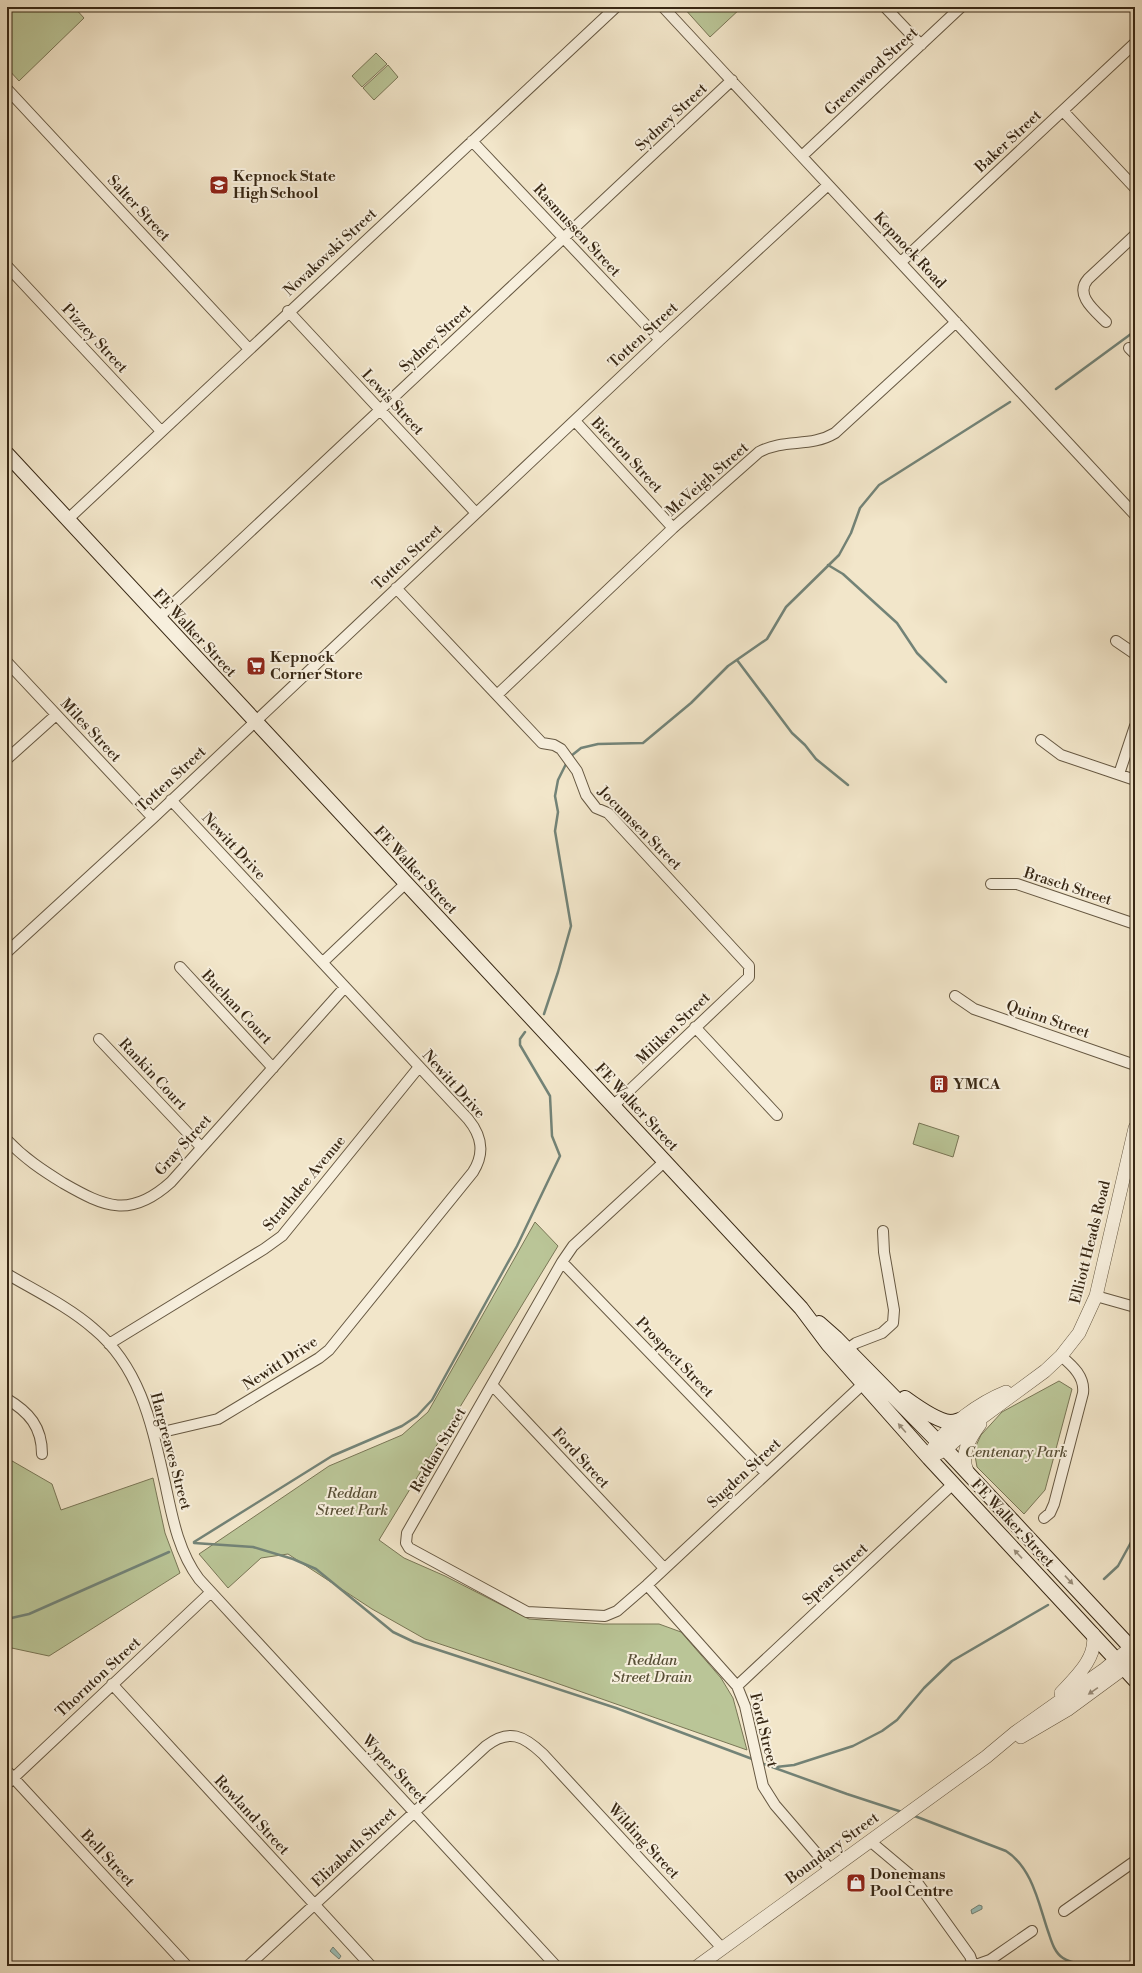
<svg xmlns="http://www.w3.org/2000/svg" width="1142" height="1973" font-family="'Libre Bodoni',serif">
	<style>
		.green { fill: #bac597; stroke: #797656 }
		.water { fill: #9bbfb8; stroke: #738377 }
		.lines { fill: none; stroke-linecap: round; stroke-linejoin: round }
		.stream { stroke: #738377; stroke-width: 2.5 }
		.minor-casing { stroke: #665842; stroke-width: 12 }
		.tertiary-casing { stroke: #665842; stroke-width: 14 }
		.secondary-casing { stroke: #382815; stroke-width: 16 }
		.minor { stroke: #f7efdd; stroke-width: 10 }
		.tertiary { stroke: #f7efdd; stroke-width: 13 }
		.secondary { stroke: #f7efdd; stroke-width: 14 }
		.oneway { fill: #988c79 }
		.labels { text-anchor: middle; stroke-width: 4; stroke-linejoin: round; paint-order: stroke }
		.street-label { font-size: 15px; fill: #382815; stroke: #f7efdd }
		.poi-label { font-size: 15px; font-weight: bold; fill: #382815; stroke: #f7efdd; text-anchor: start }
		.park-label { font-size: 15px; font-style: italic; fill: #584f36; stroke: #f7efdd }
	</style>
	<rect width="100%" height="100%" fill="#f2e6ca"/>
	<filter id="stains"><feTurbulence type="fractalNoise" baseFrequency=".005" numOctaves="4"/><feColorMatrix values="0 0 0 0 .2 0 0 0 0 .09 0 0 0 0 .02 0 0 0 .5 -.17"/></filter>
	<radialGradient id="worn" r=".72"><stop offset=".6" stop-color="#630" stop-opacity="0"/><stop offset="1" stop-color="#630" stop-opacity=".3"/></radialGradient>
	<path class="green" d="M7,7H74L84,18L19,81L7,68Z
		M683,7H742L710,37Z
		M376,53L387,64L362,87L352,76Z
		M388,65L398,77L374,100L363,88Z
		M919,1123L959,1136L953,1157L913,1144Z
		M535,1222L558,1246L379,1540L404,1558L445,1576L529,1619L603,1624H659L681,1632L721,1678L733,1698L747,1750L542,1678L425,1639L372,1609L288,1554L261,1558L228,1588L199,1554L329,1466L402,1435L428,1412Z
		M1059,1381L1072,1389L1045,1490L1024,1514L977,1467L974,1450L981,1435L1002,1412Z
		M7,1458L52,1484L61,1510L153,1478L165,1533L180,1573L49,1656L7,1647Z"/>
	<path class="water" d="M979,1905L982,1906V1909L972,1914L971,1910Z
		M333,1947L341,1956L339,1959L330,1951Z"/>
	<g class="lines">
		<path class="stream" d="M1056,389L1135,331
			M828,565L843,574L897,623L917,653L946,682
			M737,660L792,733L805,745L816,759L848,785
			M571,756L581,748L598,744L643,743L691,703L728,666L767,639L786,607L839,555L851,533L860,508L879,485L1010,402
			M544,1014L558,972L571,926L555,831L558,812L555,796L558,780L567,762
			M194,1542L332,1456L402,1426L417,1416L432,1400L517,1246L560,1156L552,1136L550,1096L520,1045V1039L525,1032
			M194,1543L253,1547L293,1559L316,1569L393,1632L414,1642L616,1708L755,1760
			M1104,1579L1118,1566L1135,1535
			M7,1619L29,1614L169,1552
			M761,1763L847,1794L902,1812
			M776,1767L794,1765L853,1746L882,1731L897,1720L924,1688L952,1661L1048,1605
			M912,1815L1006,1851C1033,1868 1039,1906 1049,1934C1052,1943 1055,1953 1063,1958C1070,1963 1081,1964 1090,1966"/>
		<g class="minor-casing">
			<path id="minor" d="M663,7L1135,515
				M885,7L921,45
				M7,89L249,349
				M1063,111L1135,188
				M472,141L660,340
				M802,156L961,7
				M901,262L1135,43
				M7,266L161,431
				M288,311L476,513
				M1106,322C1095,311 1074,295 1088,279L1135,235
				M1129,348L1135,354
				M575,421L673,528
				M67,520L616,7
				M396,588L542,743L554,745L561,749L577,771L586,795L596,808L608,813L749,966V977L613,1106
				M158,618L732,80
				M1116,641L1135,654
				M7,662L153,818
				M497,695L673,528L759,452C785,438 810,448 835,433L956,322
				M1041,740L1061,755L1135,780
				M7,759L56,715
				M1119,774L1135,726
				M991,884H1017L1135,924
				M7,952L153,818L660,340L828,185
				M323,962L405,884
				M180,967L273,1068
				M955,996L974,1009L1135,1065
				M695,1027L777,1115
				M99,1039L201,1147
				M7,1140C24,1158 42,1170 63,1183C105,1207 130,1219 171,1182L345,987
				M664,1162L573,1246L562,1262L407,1533L406,1543L409,1548L527,1612L605,1616L617,1611L647,1585L863,1384
				M562,1262L766,1473
				M7,1274C36,1291 69,1307 94,1329C141,1368 152,1426 165,1483C172,1516 178,1551 199,1579L556,1966
				M1096,1296L1135,1307
				M109,1344L264,1249L282,1236L419,1067
				M843,1352L856,1343L882,1333L893,1323L894,1310L884,1252L883,1231
				M493,1386L664,1568
				M7,1399C29,1412 42,1427 42,1454
				M154,1434L218,1419L319,1358L329,1350L473,1172C485,1153 482,1136 468,1119L171,800
				M1044,1518L1050,1513L1054,1504L1083,1393C1085,1377 1073,1366 1061,1356
				M647,1585L737,1686L745,1706L763,1786L775,1805L830,1869
				M112,1684L371,1966
				M737,1686L953,1484
				M7,1771L187,1966
				M7,1784L211,1592
				M870,1841L914,1878L970,1956L973,1965
				M1064,1911L1135,1861
				M248,1966L486,1746C509,1728 524,1736 543,1754L722,1948
				M973,1966L990,1960L1032,1931"/>
		</g>
		<g class="tertiary-casing">
			<path id="tertiary" d="M932,1450C946,1426 981,1402 1006,1392
				M929,1458L946,1449L973,1424L1045,1371L1061,1356L1079,1333L1096,1296L1135,1128
				M967,1471C960,1454 969,1439 980,1424
				M1061,1693C1076,1677 1098,1657 1093,1634
				M1021,1737L1067,1710L1135,1660
				M698,1966L986,1757L1016,1732L1105,1669L1135,1644"/>
		</g>
		<g class="secondary-casing">
			<path id="secondary" d="M7,454L801,1308L828,1344L929,1458L1135,1680
				M819,1323L836,1338L951,1455L1135,1652
				M905,1398C916,1406 937,1421 950,1422C955,1422 959,1420 963,1419"/>
		</g>
		<use href="#minor" class="minor"/>
		<use href="#tertiary" class="tertiary"/>
		<use href="#secondary" class="secondary"/>
	</g>
	<defs><path id="oneway-solid" d="M-6-.8H1V-3.2L6.5 0L1 3.2V.8H-6Z"/></defs>
	<g class="oneway">
		<use href="#oneway-solid" transform="translate(902 1428) rotate(-131)"/>
		<use href="#oneway-solid" transform="translate(1018 1554) rotate(-133)"/>
		<use href="#oneway-solid" transform="translate(1069 1580) rotate(47)"/>
		<use href="#oneway-solid" transform="translate(1093 1691) rotate(145)"/>
	</g>
	<defs>
		<g id="school-square" transform="scale(1)"><rect x="-9" y="-9" width="18" height="18" rx="4" fill="#8f2418" stroke="#f7efdd"/><path d="M0-5L7-2L0 1L-7-2ZM-4 1L0 2.5L4 1V4Q0 6-4 4Z" fill="#fff"/></g>
		<g id="supermarket-square" transform="scale(1)"><rect x="-9" y="-9" width="18" height="18" rx="4" fill="#8f2418" stroke="#f7efdd"/><path d="M-6-5.5h2.5l.6 2H6L4.5 2H-2.5L-4.4-4H-6ZM-1.5 3.2a1.3 1.3 0 1 0 .1 0ZM3 3.2a1.3 1.3 0 1 0 .1 0Z" fill="#fff"/></g>
		<g id="building-square" transform="scale(1)"><rect x="-9" y="-9" width="18" height="18" rx="4" fill="#8f2418" stroke="#f7efdd"/><path d="M-4-6H4V6H1V3H-1V6H-4ZM-2.5-4.3h1.7v1.8h-1.7ZM.8-4.3h1.7v1.8H.8ZM-2.5-1h1.7V.8h-1.7ZM.8-1h1.7V.8H.8Z" fill="#fff"/></g>
		<g id="shop-square" transform="scale(1)"><rect x="-9" y="-9" width="18" height="18" rx="4" fill="#8f2418" stroke="#f7efdd"/><path d="M-5-2.5h2.3a2.7 3.5 0 0 1 5.4 0H5L5.5 6h-11ZM-1.5-2.5h3a1.5 2.3 0 0 0-3 0Z" fill="#fff"/></g>
	</defs>
	<g fill-rule="evenodd">
		<use href="#school-square" x="219" y="185"/>
		<use href="#supermarket-square" x="256" y="666"/>
		<use href="#building-square" x="939" y="1084"/>
		<use href="#shop-square" x="856" y="1883"/>
	</g>
	<g class="labels">
		<g class="street-label">
			<text transform="translate(871 71) rotate(-43)" y="5">Greenwood Street</text>
			<text transform="translate(671 117) rotate(-43)" y="5">Sydney Street</text>
			<text transform="translate(1008 141) rotate(-43)" y="5">Baker Street</text>
			<text transform="translate(139 208) rotate(47)" y="5">Salter Street</text>
			<text transform="translate(577 230) rotate(47)" y="5">Rasmussen Street</text>
			<text transform="translate(910 250) rotate(47)" y="5">Kepnock Road</text>
			<text transform="translate(330 252) rotate(-43)" y="5">Novakovski Street</text>
			<text transform="translate(643 335) rotate(-43)" y="5">Totten Street</text>
			<text transform="translate(95 338) rotate(47)" y="5">Pizzey Street</text>
			<text transform="translate(435 338) rotate(-43)" y="5">Sydney Street</text>
			<text transform="translate(393 402) rotate(47)" y="5">Lewis Street</text>
			<text transform="translate(627 455) rotate(47)" y="5">Bierton Street</text>
			<text transform="translate(707 479) rotate(-41)" y="5">McVeigh Street</text>
			<text transform="translate(407 557) rotate(-43)" y="5">Totten Street</text>
			<text transform="translate(195 633) rotate(47)" y="5">FE Walker Street</text>
			<text transform="translate(91 730) rotate(47)" y="5">Miles Street</text>
			<text transform="translate(171 779) rotate(-43)" y="5">Totten Street</text>
			<text transform="translate(640 828) rotate(45)" y="5">Jocumsen Street</text>
			<text transform="translate(234 846) rotate(47)" y="5">Newitt Drive</text>
			<text transform="translate(416 870) rotate(47)" y="5">FE Walker Street</text>
			<text transform="translate(1068 886) rotate(18)" y="5">Brasch Street</text>
			<text transform="translate(237 1007) rotate(47)" y="5">Buchan Court</text>
			<text transform="translate(1048 1019) rotate(19)" y="5">Quinn Street</text>
			<text transform="translate(673 1028) rotate(-44)" y="5">Miliken Street</text>
			<text transform="translate(153 1074) rotate(47)" y="5">Rankin Court</text>
			<text transform="translate(454 1084) rotate(48)" y="5">Newitt Drive</text>
			<text transform="translate(637 1107) rotate(47)" y="5">FE Walker Street</text>
			<text transform="translate(183 1145) rotate(-48)" y="5">Gray Street</text>
			<text transform="translate(304 1183) rotate(-50)" y="5">Strathdee Avenue</text>
			<text transform="translate(1090 1242) rotate(-76)" y="5">Elliott Heads Road</text>
			<text transform="translate(675 1357) rotate(46)" y="5">Prospect Street</text>
			<text transform="translate(280 1363) rotate(-33)" y="5">Newitt Drive</text>
			<text transform="translate(438 1450) rotate(-60)" y="5">Reddan Street</text>
			<text transform="translate(171 1451) rotate(75)" y="5">Hargreaves Street</text>
			<text transform="translate(581 1458) rotate(47)" y="5">Ford Street</text>
			<text transform="translate(744 1473) rotate(-43)" y="5">Sugden Street</text>
			<text transform="translate(1013 1523) rotate(47)" y="5">FE Walker Street</text>
			<text transform="translate(835 1574) rotate(-43)" y="5">Spear Street</text>
			<text transform="translate(98 1677) rotate(-43)" y="5">Thornton Street</text>
			<text transform="translate(764 1730) rotate(76)" y="5">Ford Street</text>
			<text transform="translate(395 1769) rotate(47)" y="5">Wyper Street</text>
			<text transform="translate(252 1815) rotate(47)" y="5">Rowland Street</text>
			<text transform="translate(644 1841) rotate(47)" y="5">Wilding Street</text>
			<text transform="translate(354 1847) rotate(-43)" y="5">Elizabeth Street</text>
			<text transform="translate(832 1848) rotate(-36)" y="5">Boundary Street</text>
			<text transform="translate(108 1858) rotate(47)" y="5">Bell Street</text>
		</g>
		<g class="poi-label">
			<text x="233" y="181">Kepnock State<tspan x="233" dy="17">High School</tspan></text>
			<text x="270" y="662">Kepnock<tspan x="270" dy="17">Corner Store</tspan></text>
			<text x="953" y="1089">YMCA</text>
			<text x="870" y="1879">Donemans<tspan x="870" dy="17">Pool Centre</tspan></text>
		</g>
		<g class="park-label">
			<text x="1016" y="1457">Centenary Park</text>
			<text x="352" y="1498">Reddan<tspan x="352" dy="17">Street Park</tspan></text>
			<text x="652" y="1665">Reddan<tspan x="652" dy="17">Street Drain</tspan></text>
		</g>
	</g>
	<rect width="1142" height="1973" fill="none" stroke="#f2e6ca" stroke-width="24"/>
	<rect x="8" y="8" width="1126" height="1957" fill="none" stroke="#382815" stroke-width="2"/>
	<rect x="12" y="12" width="1118" height="1949" fill="none" stroke="#382815"/>
	<rect width="100%" height="100%" filter="url(#stains)"/>
	<rect width="100%" height="100%" fill="url(#worn)"/>
</svg>
